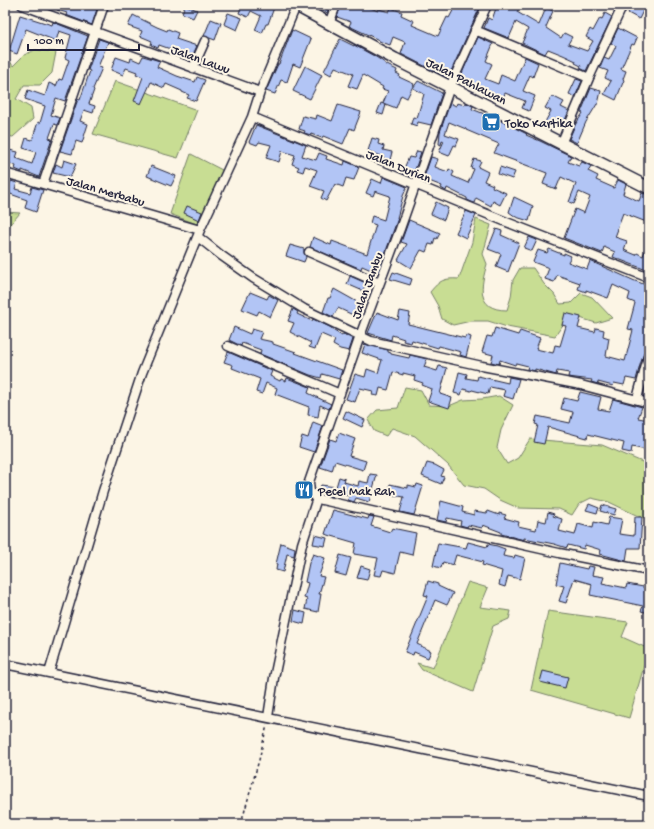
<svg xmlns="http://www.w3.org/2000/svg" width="654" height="829" font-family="'Gochi Hand',sans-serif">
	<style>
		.green { fill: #c8dd93; stroke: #758067 }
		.building { fill: #b2c5f5; stroke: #22223b }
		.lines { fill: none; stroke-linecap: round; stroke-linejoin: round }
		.street-casing { stroke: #22223b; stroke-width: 11 }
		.secondary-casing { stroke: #22223b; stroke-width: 14 }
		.path { stroke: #22223b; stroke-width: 1.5; stroke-dasharray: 3 3; stroke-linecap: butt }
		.street { stroke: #fcf5e5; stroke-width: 8 }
		.secondary { stroke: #fcf5e5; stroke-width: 11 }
		.labels { text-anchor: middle; stroke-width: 4; stroke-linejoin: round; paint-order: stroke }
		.street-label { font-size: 13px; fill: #22223b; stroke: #fcf5e5 }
		.poi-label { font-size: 13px; fill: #22223b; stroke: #fcf5e5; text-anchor: start }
	</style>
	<rect width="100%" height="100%" fill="#fcf5e5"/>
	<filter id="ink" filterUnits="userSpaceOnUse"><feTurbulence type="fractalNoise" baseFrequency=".025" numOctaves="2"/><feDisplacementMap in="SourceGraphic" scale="8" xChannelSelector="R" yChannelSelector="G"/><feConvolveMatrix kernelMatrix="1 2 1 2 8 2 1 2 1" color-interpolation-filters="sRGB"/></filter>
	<g filter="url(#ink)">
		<path class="green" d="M35,50L56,52L52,73L40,85H24L16,99L31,108L33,119L13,137L5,136V53L13,66L24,55Z
			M115,81L197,110L178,158L93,134Z
			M191,154L224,171L199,225L170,214Z
			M5,212L20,213L8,227L5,228Z
			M476,219L491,225L483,254L487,264C481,285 475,310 507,310L511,297L513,280L520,268H533L544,284L554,294L560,304L571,303L581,293L592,297L612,318L596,323L580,318L567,319L555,336L507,327L488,321H471L453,325L442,319L438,306L430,292C440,280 444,278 459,279L472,242Z
			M405,387L421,390L429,405L449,406L463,400L482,399L499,396L513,405L501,430L497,448L507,464L518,458L530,439L602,445L647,464L649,461V519L638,516L609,502L591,498L579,504L572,515L559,509L518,508L500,500L484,489L464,485L448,465L415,436L392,428L386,436L374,431L368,420L377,410L398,408Z
			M468,582L488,588L480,607L511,611L509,619L493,626L473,692L422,670L417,663L433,668Z
			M548,611L628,622L622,637L649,649L629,718L531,690Z"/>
		<path class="building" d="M59,5H88L87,6L97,9L92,25L66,15L67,13L57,10Z
			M185,5L197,10L193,18L182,13Z
			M242,5H254L257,7L258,5H275L268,24H266L262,33L255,30L261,16L251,11L248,17L239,13Z
			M310,5H330L327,13Z
			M341,5H363L378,11L379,9L389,12L391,8L402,12L401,15L414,21L412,25L438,36L447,17L449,18L456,5H475L480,7L448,78L401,54L405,42L393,37L390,45L379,41V40L349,26L351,22L337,17Z
			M497,5H521L517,12L539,25L546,8L553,11L546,27V28L561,38L564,33L572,37L568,44L587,51L593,41L586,37L590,29L593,31L600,18L602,19L605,13L612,17L586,71L580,68L581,66L575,63L576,61L563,55L548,49L545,54L522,43L528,29L516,22L509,38L484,28L488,18L492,20Z
			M632,5H646L639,19L628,13Z
			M228,13L242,18L237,30L224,24Z
			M20,15L52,25L53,22L88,36L65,101L56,98L51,115L60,118L57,125L54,124L49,138L52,139L39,177L22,170V172L15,169L16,166L5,162V149L18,152L16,158L32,164L36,152L23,148L26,138L32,140L38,122L40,123L45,106L25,99L28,90L45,96L49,83L56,86L59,79L62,80L69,60L65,58L71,35L59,31L56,41L26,29L17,54L9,51Z
			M133,15L157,27L167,31L168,29L178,33L176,39L197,46L190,61L175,55L176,51L159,45L158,48L151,45L152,41L140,36L142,31L128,26Z
			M211,19L221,23L215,40L204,36Z
			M618,28L637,38L634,45L632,44L621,69L626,71L623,79L624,80L616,100L604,94L611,81L605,78L608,71L600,68L604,58L609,60L616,46L611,43Z
			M292,30L311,39L300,67L293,64L287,82L281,80L275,94L266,91L278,64H279Z
			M478,37L493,44L486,61L492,64L485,79L498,84L501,75L515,81L525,57L538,63L533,77L530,75L523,91L535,96L529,111L522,108L525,101L505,93L503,99L479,90L459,80Z
			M99,39L108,42L98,67L102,68L93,89L94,90L89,104L95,106L93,113L84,110L80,121L88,124L82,143L76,141L72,154L60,151L78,99L80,100L90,71L88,70Z
			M340,39L354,46V45L376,57L385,63V64L397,70L396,73L400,75L399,77L414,84L407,98L401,95L396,108L383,103L388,91L382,89L383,87L363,75L357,89L348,86L353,74L335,67L331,75L324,71Z
			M143,56L160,61L157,67L177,76L195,82L197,77L205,80L196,101L187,98L189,95L182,92V91L166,84L164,88L151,82L141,104L134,101L143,77L136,74L137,72L126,68L123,75L111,70L116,57L130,62L131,58L140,62Z
			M305,66L322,75L310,99L293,91Z
			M576,79L582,81L575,97L569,94Z
			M418,81L442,93L431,125L418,122L417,126L411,124L413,117L417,118L424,94L413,88Z
			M591,88L601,91L598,104H597L586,122L577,143L569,139L575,125L583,113L581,112Z
			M552,96L564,102L561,107L569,111L562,127L553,122L551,125L545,122L551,111L545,108Z
			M381,103L386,105L383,115L377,113Z
			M450,103L456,106L457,103L465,105L466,103L473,106L472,109L497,119L527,134L526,135L540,141L571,156L568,162L579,166L582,162L591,166L588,171L598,176L596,180L614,188L618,180L626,184L623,194L639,201L642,193L649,195V223L623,213L617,229H618L615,237L627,241L624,250L636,255L637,253L643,256L648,242L649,243V271L613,257L615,252L604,247L602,253L564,238L575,209L584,213L590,197L579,192L574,204L569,202L576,184L561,177L556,189L543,184L547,173L494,153L499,144L466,130V129L449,122L445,134L459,139L456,146L454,145L449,156L439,152L444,141L442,140L441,145L439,144L440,132Z
			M338,105L361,112L354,130L350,128L343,144L323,136L322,138L311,134V135L304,133L305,131L299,129L303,116L316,119L317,115L332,121Z
			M256,125L306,145L302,156L316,160L319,153L327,156L326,159L344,165L345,161L359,167L354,180L346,178L343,187L335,184L326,201L321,198L324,191L310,186L317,170L305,166L303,172L297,170L299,167L292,164L295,155L282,151L279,162L266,158L271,145L259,142L257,145L249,142Z
			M372,138L379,140L378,144L384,146L383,150L392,152L389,164L382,162L384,157L368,151Z
			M417,151L421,152L413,176L411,177L402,173L409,157L414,158Z
			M431,157L438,159L435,167L448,172L449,169L454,172L452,176L468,183L474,169L471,168L474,159L481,161L478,167L488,172L484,181L493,185L492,187L506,193L500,205L493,201L491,206L476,198L474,203L467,200V198L447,188L446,191L441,188L442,186L429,181V182L423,180Z
			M64,160L76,164L70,177L53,173L56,164L62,167Z
			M151,166L176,176L171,186L147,176Z
			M500,167L515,172L512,179L498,174Z
			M383,177L407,187L403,196L397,218H398L378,273L362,266L361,269L310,247L313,237L331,245L332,241L367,254L376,225L370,223L372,216L384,220L390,196L375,191L373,196L366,193L372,179L381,183Z
			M11,181L17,183L15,189L30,193L32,187L43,190L36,212L25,208L27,200L5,192V184L9,185Z
			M514,197L533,206L529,221L516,217L509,212Z
			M436,202L448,208L444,220L431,214Z
			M187,206L202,212L199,220L184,213Z
			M466,211L476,215L466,238L456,233Z
			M409,220L440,233L437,239L435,238L433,245L429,244L426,252L421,250L411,268L398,260L407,244L401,242Z
			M496,229L502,231L501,235L519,243L508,272L496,267L501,254L488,249Z
			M529,237L537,240L532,251L524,248Z
			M290,245L304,249V253L306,257L304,262L286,256Z
			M549,249L564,255V253L571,256L568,262L587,269L590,261L635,281L649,286V338L640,365L636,380L626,378L624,385L614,383L613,386L598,382V384L591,382L592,380L568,377L569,373L557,371L556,375L535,369V371L527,369L528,366L516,363L515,365L500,360L499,364L491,362L493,355L482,352L487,336L492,337L495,328L518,335L520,331L540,338L536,349L553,353L555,345L560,346L566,326L562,325L565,313L581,317L578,328L595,332L596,328L604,330L603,336L609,338L606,356L625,361L633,330L628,329L635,303L628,300L630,293L613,285L608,298L586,290V292L578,289L580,283L557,275L554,282L545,279L549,268L533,262L538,250L547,253Z
			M393,272L412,279L410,285L390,279Z
			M350,276L366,283L363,291L347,284Z
			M334,289L359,303L353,315L338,308L333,317L323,312L328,298H330Z
			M250,292L267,299L269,295L278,300L270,317L259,311L257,315L242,309Z
			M293,309L298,312L297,314L312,321L313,319L332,328L331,329L342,336L343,334L353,339L349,351L340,349L333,345L335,340L321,334L315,349L309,347L311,343L290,332L294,323L288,321Z
			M400,311L410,313L408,324L465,338L466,335L471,337L466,357L460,355L461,352L439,346L438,348L412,340L411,343L403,341L404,339L392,335L391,340L368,333L377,312L398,320Z
			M234,327L250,334L252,329L262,332L259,339L273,342V344L296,352L295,353L342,370L339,379L322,374L321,378L310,375L260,354L261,350L242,343L241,346L229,340Z
			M365,344L388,350V352L391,353V354L409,358L410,355L427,359L424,367L437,371L439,366L447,368L440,394L452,398L449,408L428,401L432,389L422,385L423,383L414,380L415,376L403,373V375L393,372L388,390L380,388L378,396L372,395L373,391L360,388L355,402L346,399L355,374L365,377L367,369L378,373L382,360L362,353Z
			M228,352L272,371L270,376L280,381L281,379L286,381L287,378L310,387L308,393L331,404L329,409L320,405L318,417L308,415L309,407L275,394L277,388L266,383L262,394L256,392L260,379L232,368L233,365L224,362Z
			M459,372L467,374L466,378L477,380L478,376L508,383L509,377L519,379L513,399L503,396L505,390L490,387L488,394L472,390L471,391L463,389L461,395L454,393Z
			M580,392L601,397L598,409L609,411L613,399L642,407L638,418L649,420V439L646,450L632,447L631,453L622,451L624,443L588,434L587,438L548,427L544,444L534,442L538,425L535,424L537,416L570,423L573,412L561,409L564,398L577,401Z
			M346,411L365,420L362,427L343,418Z
			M313,422L323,426L314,452L299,447L302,436L308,438Z
			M339,433L355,439L349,456L366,461L363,470L335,461L332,471L320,467L330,439L336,441Z
			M427,463L435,465L444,470L441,476L444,477L441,484L422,476Z
			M370,474L377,475L369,502L356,498L354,502L348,500L349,496L333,492L332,497L326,495V490L320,488L321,485L336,487L339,477L345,479L344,482L358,486L359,481L368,483Z
			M390,484L408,488V485L416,487L417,484L423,486L414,515L400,512L404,497L388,494Z
			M441,501L463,507L462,512L474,515V511L487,513L488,511L499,515V513L506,515L504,518L519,522L518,526L536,530L538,520L546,522L548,512L554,514L553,516L562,519L559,531L575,535L578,524L593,528L594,522L607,525L609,517L622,519L619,534L634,536L635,517H642L640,548H628L626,561L600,554L601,550L585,545L584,549L568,545L567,548L554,544L524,538V540L501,534V532L483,525L482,528L468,525L467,527L460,525L461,521L447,518L446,522L437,520Z
			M589,504L599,508L597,513L586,510Z
			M602,505L616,509L614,515L600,511Z
			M333,510L368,519L369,516L374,517L371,526L390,532L392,528L416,533L412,555L400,552L395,573L383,570L381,576L374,575L378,558L354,554L356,543L325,534Z
			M315,535L327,538L325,546L313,544Z
			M468,542L487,547L488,544L497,546L505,549L503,556L514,558L515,555L525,558L520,579L508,576L505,587L499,585L502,571L482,565L483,562L456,555L453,565L443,562L441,568L433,566L438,543L466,548Z
			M281,543L295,548L294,556L287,554L283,572L276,570L277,564H276Z
			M313,554L325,558L319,576L324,577L319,594H321L318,612L305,609L307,599L304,598L308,583L305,582L309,563Z
			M340,555L351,558L346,576L335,573Z
			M560,563L587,569L588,566L594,567L592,575L604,577L602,583L626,588L627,584L649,588V613L641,611L643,606L590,595L592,584L574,579L566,603L559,601L564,586L556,584Z
			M361,566L370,569L367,580L357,578Z
			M428,581L438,584V586L453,593L447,605L435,600L417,644L431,651L428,658L414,652L413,655L405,652L428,596L424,595Z
			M295,610L306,613L304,624L293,621Z
			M543,671L568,677L565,688L540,682Z"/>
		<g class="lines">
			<g class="street-casing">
				<path id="street" d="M22,5L260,92
					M487,5L450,87L400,229L360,336L309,482L310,492L317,498L322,500L559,553L649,571
					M296,6L260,92L252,117L504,221L649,278
					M329,24L336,5
					M475,30L589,78
					M193,68L205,41
					M561,144L589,78L623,5
					M5,173L200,230
					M43,184L104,5
					M198,237L222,256L253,278L304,309L371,341L482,366L581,385L649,403
					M309,252L379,283
					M228,346L340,394
					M637,399L649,354
					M5,664L649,796
					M49,673L103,491L142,373L200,230L252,117
					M268,717L274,678L302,544L317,498"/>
			</g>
			<g class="secondary-casing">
				<path id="secondary" d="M295,5L395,59L649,188"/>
			</g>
			<path class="path" d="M241,824L259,760L267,725"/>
			<use href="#street" class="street"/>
			<use href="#secondary" class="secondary"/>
		</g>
	</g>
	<defs>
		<g id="supermarket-square" transform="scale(1)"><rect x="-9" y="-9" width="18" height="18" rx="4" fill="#1f6fb2" stroke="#fcf5e5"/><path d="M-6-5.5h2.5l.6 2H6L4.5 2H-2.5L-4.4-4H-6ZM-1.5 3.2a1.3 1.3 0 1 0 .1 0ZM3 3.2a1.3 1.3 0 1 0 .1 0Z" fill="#fff"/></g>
		<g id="restaurant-square" transform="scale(1)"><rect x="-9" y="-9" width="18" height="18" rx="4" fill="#1f6fb2" stroke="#fcf5e5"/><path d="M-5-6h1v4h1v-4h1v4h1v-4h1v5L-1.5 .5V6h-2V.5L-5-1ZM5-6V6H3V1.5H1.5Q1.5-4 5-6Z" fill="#fff"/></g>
	</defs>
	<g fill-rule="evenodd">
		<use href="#supermarket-square" x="491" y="122"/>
		<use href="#restaurant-square" x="304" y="490"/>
	</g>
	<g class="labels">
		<g class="street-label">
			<text transform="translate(201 58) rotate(20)" y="5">Jalan Lawu</text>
			<text transform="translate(467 80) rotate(27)" y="5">Jalan Pahlawan</text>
			<text transform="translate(399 165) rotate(22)" y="5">Jalan Durian</text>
			<text transform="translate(106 190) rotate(16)" y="5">Jalan Merbabu</text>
			<text transform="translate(366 285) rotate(-70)" y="5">Jalan Jambu</text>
		</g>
		<g class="poi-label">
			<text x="505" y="127">Toko Kartika</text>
			<text x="318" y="495">Pecel Mak Rah</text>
		</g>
	</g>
	<rect width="654" height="829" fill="none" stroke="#fcf5e5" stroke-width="20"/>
	<rect x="10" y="10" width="634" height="809" fill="none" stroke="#22223b" stroke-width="1.5" filter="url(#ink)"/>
	<path d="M28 44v6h111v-6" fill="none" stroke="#22223b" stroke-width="2"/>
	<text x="34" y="44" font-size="12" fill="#22223b" stroke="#fcf5e5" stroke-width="3" paint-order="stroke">100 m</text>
</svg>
